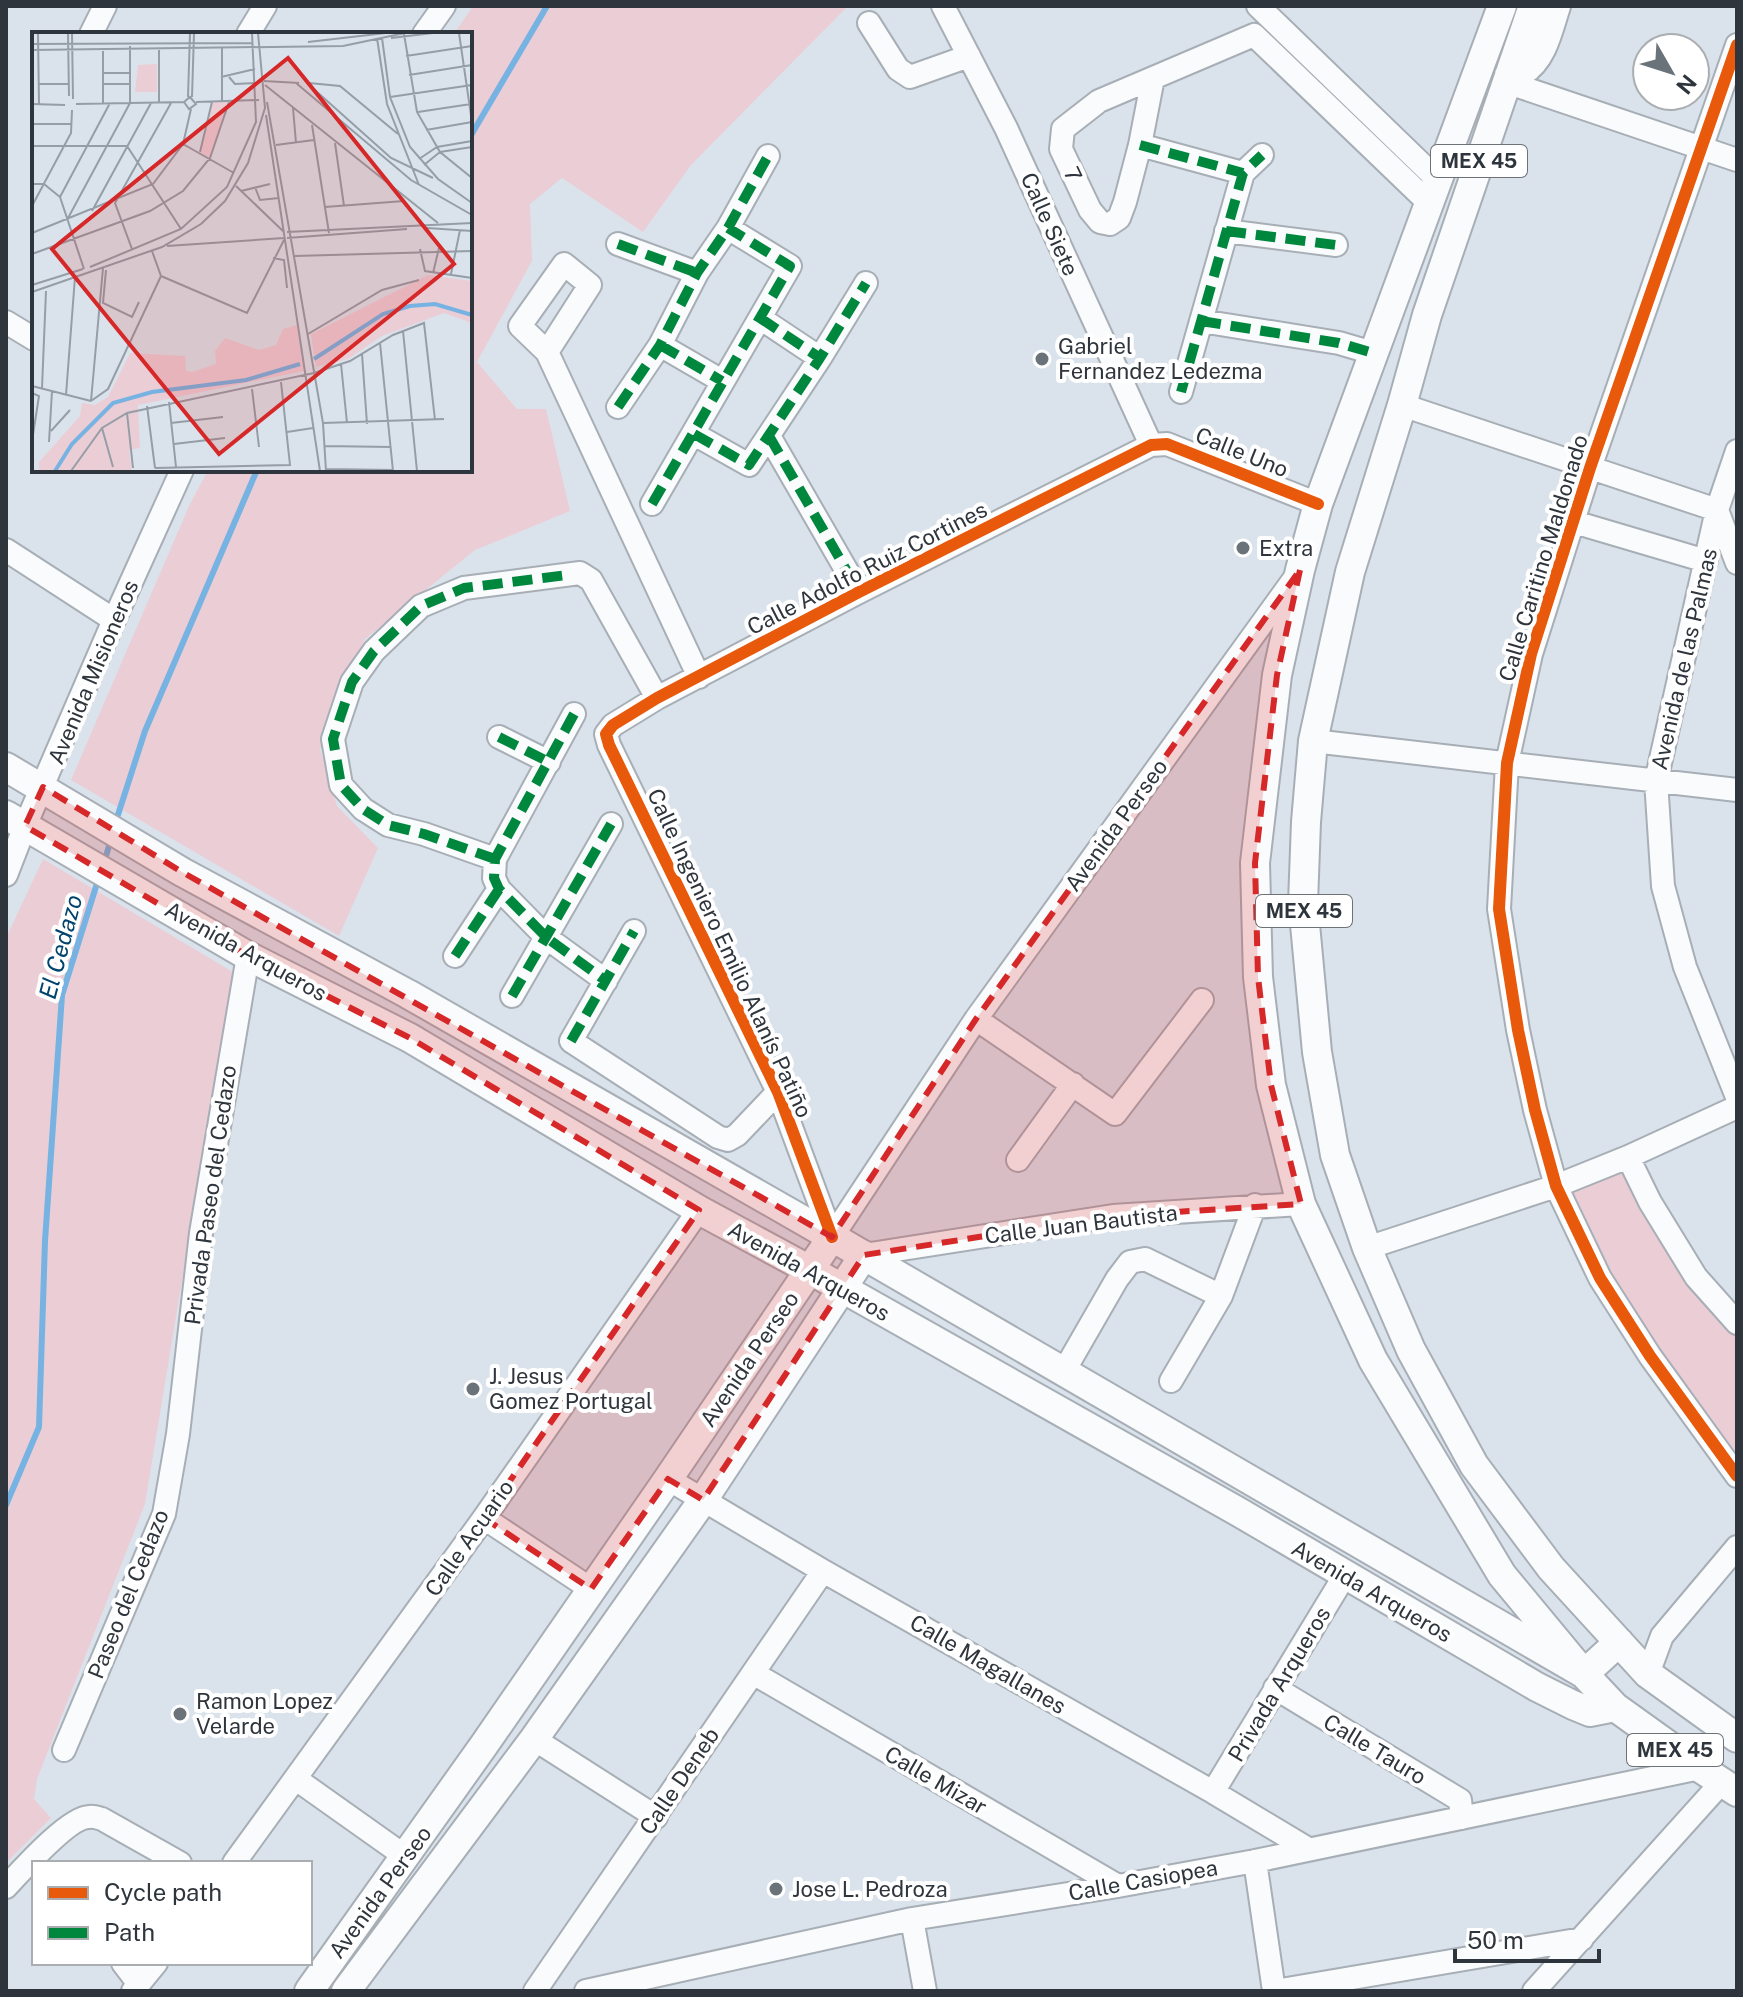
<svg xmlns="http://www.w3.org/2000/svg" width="1743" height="1997" viewBox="0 0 1743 1997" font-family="'Public Sans',sans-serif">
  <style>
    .green { fill: #ebcdd5 }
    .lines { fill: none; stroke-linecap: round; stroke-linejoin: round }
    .stream { stroke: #76b3e2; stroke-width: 6 }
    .minor-casing { stroke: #a7aeb5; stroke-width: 26 }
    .major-casing { stroke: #a7aeb5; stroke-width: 32 }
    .minor { stroke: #f9fbfc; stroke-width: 22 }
    .major { stroke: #f9fbfc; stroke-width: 28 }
    .quiet { stroke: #00873e; stroke-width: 10; stroke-dasharray: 20 10; stroke-linecap: butt }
    .cycleway-casing { stroke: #fff; stroke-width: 17 }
    .cycleway { stroke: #e8590c; stroke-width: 12 }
    .marked { fill: #d62828; fill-opacity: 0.2; stroke: #d62828; stroke-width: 6; stroke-dasharray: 16 10; stroke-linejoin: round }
    .poi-dot { fill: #6a727a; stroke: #fff; stroke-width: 3 }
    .labels { text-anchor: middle; stroke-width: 8; stroke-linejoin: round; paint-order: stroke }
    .shield { fill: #fff; stroke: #6d7276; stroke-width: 2 }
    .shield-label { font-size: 20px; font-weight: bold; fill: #2e353c }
    .street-label { font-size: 22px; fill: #2e353c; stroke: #fff }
    .poi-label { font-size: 22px; fill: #2e353c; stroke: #fff; text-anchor: start }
    .water-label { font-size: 24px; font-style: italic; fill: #00436c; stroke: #fff }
    .inset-river { fill: none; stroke: #76b3e2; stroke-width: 4 }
    .inset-road { fill: none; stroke: #959da6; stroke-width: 2 }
    .view { fill: #d62828; fill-opacity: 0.15; stroke: #d62828; stroke-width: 4 }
    .inset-edge { fill: none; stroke: #2e353c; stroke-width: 4 }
  </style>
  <rect width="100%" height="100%" fill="#dae3ec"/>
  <path class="green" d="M473,6H848L691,165L643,232L562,178L530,204L532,261L477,362L517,409H546L570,511L475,550L365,639L320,749L337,806L378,848L339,936L71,780L189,506L208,470H470V34H454Z
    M43,859L233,972L145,1504L37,1779L34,1799L51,1818L6,1863V938Z
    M1628,1157L1737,1323V1476L1650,1356L1556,1186Z"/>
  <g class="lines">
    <path class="stream" d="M470,137L547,6
      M115,824L145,731L257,470
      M104,863L111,839
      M6,1505L39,1427L45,1241L62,995L99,877"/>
    <g class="minor-casing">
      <path id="minor" d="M943,6L1006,128L1151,445
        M1258,6L1438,180
        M869,23L898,69L910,77L969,56
        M91,34L105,6
        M248,34L265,6
        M424,34L444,6
        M1737,45L1590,468L1531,654L1507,763L1499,909L1518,1030L1535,1110L1556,1186L1600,1278L1650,1356L1737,1476
        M1153,78L1140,145L1125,202L1119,218L1110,224L1100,222L1090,210L1061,149L1063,129L1099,101L1254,35L1429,203
        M1506,82L1737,160
        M1140,145L1243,173
        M1226,231L1336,245
        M618,244L697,273
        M564,264L590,285L547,352L520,326Z
        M760,318L820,358
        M1201,321L1339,343L1373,353
        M6,322L34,339
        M660,345L722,381
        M547,352L699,677
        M1181,392L1243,173L1262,155
        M1402,405L1717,510L1737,563
        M618,407L660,345L697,273L728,228L768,156
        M694,434L749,465L820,358L866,283
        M769,436L859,592
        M1737,451L1717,510L1656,781L1663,886L1685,967L1737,1097
        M652,504L790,266L728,228
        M1574,522L1706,561
        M6,550L114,620
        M574,714L495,859L494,878L499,889L547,938L606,981
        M499,737L549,762
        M1313,741L1737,790
        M495,859L424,834L388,825L363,809L341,785L333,739L352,682L374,651L421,606L464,588L580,573L591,580L657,698
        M6,875L25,826L114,620L182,470
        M634,931L571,1041L718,1137L728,1140L737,1135L778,1092
        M455,956L499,889
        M512,996L611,824
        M976,1019L1115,1114L1202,1000
        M1628,1157L1650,1202L1696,1277L1737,1323
        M1018,1160L1073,1084
        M832,1237L778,1092L609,745L606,734L613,725L657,698L859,592L1151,445L1167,444L1318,504
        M832,1237L976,1019L1297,575
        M1367,1248L1556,1186L1628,1157L1737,1107
        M864,1255L1113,1216L1301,1204
        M1064,1371L1117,1279L1130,1262L1145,1259L1221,1296
        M1171,1381L1221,1296L1255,1205
        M668,1479L823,1571L1213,1792L1308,1849
        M484,1518L591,1589
        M753,1673L1118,1886
        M1648,1674L1662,1636L1737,1547
        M1275,1688L1460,1800L1462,1818
        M534,1739L656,1817
        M64,1750L164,1514L178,1434L201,1233L248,956
        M296,1779L406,1857
        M1213,1792L1345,1575
        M1255,1861L1274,1991
        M234,1863L484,1518L699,1210
        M6,1887C21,1871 69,1817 89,1817C94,1816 98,1818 102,1819L180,1863
        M912,1919L925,1991
        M123,1963L139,1984
        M133,1991L156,1963
        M535,1991L823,1571
        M586,1991L912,1919L1118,1886L1255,1861L1700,1768
        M1275,1991L1582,1939
        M1534,1991L1722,1782"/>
    </g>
    <g class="major-casing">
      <path id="major" d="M1502,6L1318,504L1300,570L1277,675L1255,863L1258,977L1271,1085L1301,1204L1373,1360L1502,1575L1584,1674L1615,1707L1700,1768L1737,1792
        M1533,6L1427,315L1402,405L1350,572L1313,741L1306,822L1303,903L1317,1052L1335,1155L1367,1248L1411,1350L1474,1465L1551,1568L1648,1674L1737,1738
        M1509,75C1514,74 1518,73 1522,71C1543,59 1549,27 1556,6
        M6,767L182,872L408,994L832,1237L1584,1674L1619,1642
        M6,815L248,956L410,1038L699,1210L810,1270L1237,1511L1537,1687L1573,1705L1590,1712L1615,1707
        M309,1991L484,1745L668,1479L832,1237
        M346,1991L534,1739L703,1500L864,1255"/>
    </g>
    <use href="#minor" class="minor"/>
    <use href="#major" class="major"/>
    <path class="quiet" d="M1140,145L1243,173
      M1226,231L1336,245
      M618,244L697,273
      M760,318L820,358
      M1201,321L1339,343L1373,353
      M660,345L722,381
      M1181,392L1243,173L1262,155
      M618,407L660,345L697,273L728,228L768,156
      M694,434L749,465L820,358L866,283
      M769,436L859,592
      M652,504L790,266L728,228
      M574,714L495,859L494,878L499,889L547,938L606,981
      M499,737L549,762
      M495,859L424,834L388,825L363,809L341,785L333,739L352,682L374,651L421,606L464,588L567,575
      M455,956L499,889
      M512,996L611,824
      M571,1041L634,931"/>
    <g class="cycleway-casing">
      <path id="cycleway" d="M1737,45L1590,468L1531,654L1507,763L1499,909L1518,1030L1535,1110L1556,1186L1600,1278L1650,1356L1737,1476
        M832,1237L778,1092L609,745L606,734L613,725L657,698L859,592L1151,445L1167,444L1318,504"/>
    </g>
    <use href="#cycleway" class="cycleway"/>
  </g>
  <path class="marked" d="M1300,570L1277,675L1255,863L1258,977L1271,1085L1301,1204L1113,1216L864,1255L703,1500L668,1479L591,1589L484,1518L699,1210L410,1038L248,956L25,826L43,787L182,872L832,1237L976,1019Z"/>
  <g class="poi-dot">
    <circle cx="1042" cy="359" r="8"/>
    <circle cx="1243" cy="548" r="8"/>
    <circle cx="473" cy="1389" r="8"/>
    <circle cx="180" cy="1714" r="8"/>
    <circle cx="776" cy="1889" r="8"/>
  </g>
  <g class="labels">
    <g class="shield">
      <rect x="1431" y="145" width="96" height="32" rx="6"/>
      <rect x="1256" y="895" width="96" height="32" rx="6"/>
      <rect x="1627" y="1734" width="96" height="32" rx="6"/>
    </g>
    <g class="shield-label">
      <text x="1479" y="168">MEX 45</text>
      <text x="1304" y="918">MEX 45</text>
      <text x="1675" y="1757">MEX 45</text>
    </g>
    <g class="street-label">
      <text transform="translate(1073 174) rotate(65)" y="8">7</text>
      <text transform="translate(1050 224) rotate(66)" y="8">Calle Siete</text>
      <text transform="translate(1242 452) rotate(22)" y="8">Calle Uno</text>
      <text transform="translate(1543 558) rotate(-73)" y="8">Calle Caritino Maldonado</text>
      <text transform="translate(867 568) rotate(-27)" y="8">Calle Adolfo Ruiz Cortines</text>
      <text transform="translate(1684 659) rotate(-77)" y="8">Avenida de las Palmas</text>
      <text transform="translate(93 672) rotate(-67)" y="8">Avenida Misioneros</text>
      <text transform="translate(1116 825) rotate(-54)" y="8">Avenida Perseo</text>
      <text transform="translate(246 951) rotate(29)" y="8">Avenida Arqueros</text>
      <text transform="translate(730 953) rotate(65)" y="8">Calle Ingeniero Emilio Alanís Patiño</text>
      <text transform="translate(210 1195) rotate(-82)" y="8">Privada Paseo del Cedazo</text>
      <text transform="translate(1081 1224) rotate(-7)" y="8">Calle Juan Bautista</text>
      <text transform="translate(809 1271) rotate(29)" y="8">Avenida Arqueros</text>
      <text transform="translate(749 1359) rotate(-56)" y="8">Avenida Perseo</text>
      <text transform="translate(469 1538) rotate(-55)" y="8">Calle Acuario</text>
      <text transform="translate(1372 1591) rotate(30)" y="8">Avenida Arqueros</text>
      <text transform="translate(128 1594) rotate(-68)" y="8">Paseo del Cedazo</text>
      <text transform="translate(988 1664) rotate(30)" y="8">Calle Magallanes</text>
      <text transform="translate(1279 1684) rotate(-59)" y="8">Privada Arqueros</text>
      <text transform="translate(1375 1749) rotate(31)" y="8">Calle Tauro</text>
      <text transform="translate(936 1780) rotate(30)" y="8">Calle Mizar</text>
      <text transform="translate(679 1781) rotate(-56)" y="8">Calle Deneb</text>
      <text transform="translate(1143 1880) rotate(-10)" y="8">Calle Casiopea</text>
      <text transform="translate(380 1892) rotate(-54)" y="8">Avenida Perseo</text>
    </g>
    <g class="poi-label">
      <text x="1058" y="354">Gabriel<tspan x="1058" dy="25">Fernandez Ledezma</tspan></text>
      <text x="1259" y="556">Extra</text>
      <text x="489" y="1384">J. Jesus<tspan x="489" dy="25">Gomez Portugal</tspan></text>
      <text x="196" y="1709">Ramon Lopez<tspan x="196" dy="25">Velarde</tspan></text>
      <text x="792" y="1897">Jose L. Pedroza</text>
    </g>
    <g class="water-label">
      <text transform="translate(61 947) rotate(-75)" y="8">El Cedazo</text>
    </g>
  </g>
  <g transform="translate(32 32)">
    <rect width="440" height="440" fill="#dae3ec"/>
    <path d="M125,32V60H103L106,33ZM180,70H197L178,126L168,120ZM396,243L440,249V291L412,281L350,304L316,327L284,335L279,302ZM265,293L272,339L106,373L108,416L97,418L100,439H7V430L48,384L50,371L63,373L76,365L98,321L153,324L154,339L160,340L184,332L183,319L193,306L227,318L244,313L251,297Z" fill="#ebcdd5"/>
    <path class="inset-river" d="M282,327L351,282L378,274L403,272L440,283M23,439L40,412L81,371L120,360L214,348L268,332"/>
    <path class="inset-road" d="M6,1L7,72M36,1L37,64M40,1L41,67M427,1L440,90M372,2L385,80L408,120L440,146M345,6L355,72L387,153M350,6L358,65L378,115L406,147L440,171M359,6L401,1M276,10L354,1M0,12L220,11M127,16V71M190,16V70M71,17V72M0,18L311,14L373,1M374,24L440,14M71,41H98M377,43L440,33M189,45L223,37M197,45L203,52L225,51M232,49L267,51M264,51L379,148L440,183M275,51L359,126L401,146M277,51L308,54L366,102M7,52H36M72,52H99M233,53L406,191M156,65L158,1M160,65L162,1M358,65L440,53M164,70L227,68M235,70L291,391L294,439M0,72L33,73M44,72L152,70L158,65L164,72L157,77L152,70M261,76L264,111M386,80L439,72M234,83L288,439M0,92H39M280,93L297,201M394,98L440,90M303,111L312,174M151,112L202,141M244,113L282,108M0,114H95L149,197M168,120L180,70M387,127L405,115L440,109M392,133L408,120L440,115M0,152H12L28,165L52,237M204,154L252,200M223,155L228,168L247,166M209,159L238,152M28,165L78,71M0,174L39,101L40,78M293,175L372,169M60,179L119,71M35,188L98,71V14M395,196L440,199M255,200L440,191M0,201L121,152L151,112L159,77M255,206L375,197M135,214L252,206M100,217L83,171L139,71M388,217L393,239L440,246M120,219L129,244M0,222L118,179L151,159L178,126L197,70M263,224L440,219M241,226L252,228L255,256M58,235L149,197L195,155L224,90L220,1M74,238L71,271L100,285L107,270M401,241L407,216M419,242L428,198M129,244L215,281L252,208M0,253L51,237M0,260L130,215L169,192L193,169L216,131L233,76L226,1M371,299L385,439M276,302L350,258L387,248M348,311L361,439M330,322L335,392M309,332L315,391M0,354L59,369M10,356L14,259M220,357L227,415M0,361L7,364L0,409M34,363L43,245M59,369L76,357L129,244M59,369L71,236M137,370L144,435M115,374L123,436M95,381L101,436M139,391L191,385M291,391L412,387M70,396L81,435M19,399L38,378M255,400L281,396M17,410L20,359M142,412L193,406M292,414L359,415M123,436L258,433L249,350M294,437L361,438M39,439L70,396L95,381L282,341L318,329L361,303L392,291L403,388"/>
    <path class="view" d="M256,26L422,232L187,422L20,217Z"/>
    <rect width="440" height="440" class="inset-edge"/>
  </g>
  <rect width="1743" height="1997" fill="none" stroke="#2e353c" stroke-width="16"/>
  <rect x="32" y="1861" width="280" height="104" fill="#ffffff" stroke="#abaeb1" stroke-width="2"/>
  <rect x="48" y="1887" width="40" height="12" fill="#e8590c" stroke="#abaeb1" stroke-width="2"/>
  <text x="104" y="1901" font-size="24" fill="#2e353c">Cycle path</text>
  <rect x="48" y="1927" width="40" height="12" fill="#00873e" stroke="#abaeb1" stroke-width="2"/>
  <text x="104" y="1941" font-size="24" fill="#2e353c">Path</text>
  <g transform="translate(1671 72) rotate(129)"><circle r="38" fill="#ffffff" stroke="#abaeb1" stroke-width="2"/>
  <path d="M0-6L14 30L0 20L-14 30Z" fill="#6a727a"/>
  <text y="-12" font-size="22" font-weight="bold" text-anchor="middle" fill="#2e353c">N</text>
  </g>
  <path d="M1455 1949v12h144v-12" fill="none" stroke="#2e353c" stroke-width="4"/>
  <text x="1467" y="1949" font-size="24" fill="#2e353c" stroke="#ffffff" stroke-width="6" paint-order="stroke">50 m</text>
</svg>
